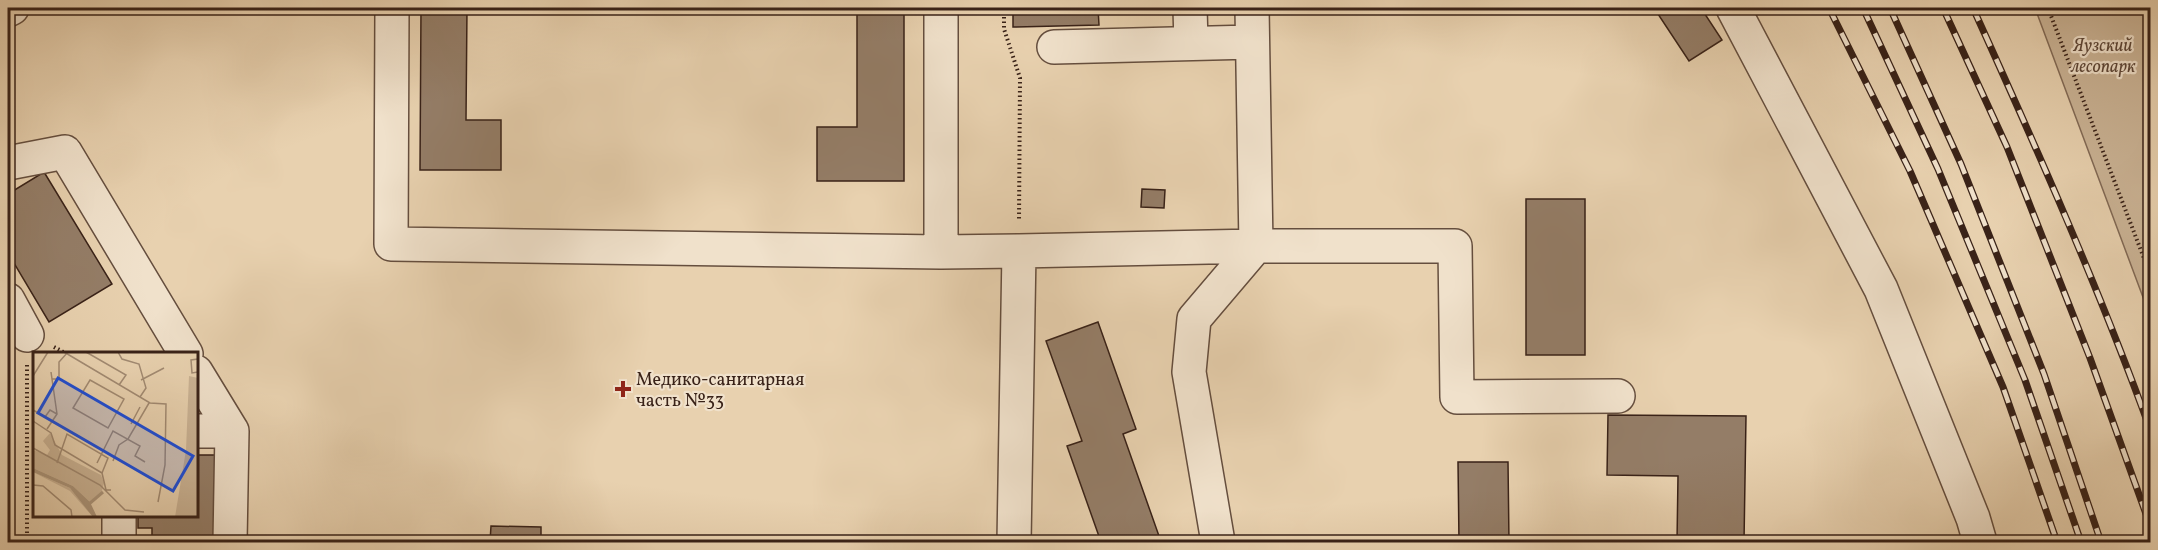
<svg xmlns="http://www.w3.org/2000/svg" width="2158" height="550" viewBox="0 0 2158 550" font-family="Vollkorn,serif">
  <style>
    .green { fill: #cab395; stroke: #826a56; stroke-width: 1.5 }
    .building { fill: #947d67; stroke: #392218; stroke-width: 1.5 }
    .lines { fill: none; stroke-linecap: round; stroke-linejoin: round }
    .minor-casing { stroke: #654e3e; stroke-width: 36 }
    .path { stroke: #392218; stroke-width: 4; stroke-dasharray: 1.5 3; stroke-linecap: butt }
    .minor { stroke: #f0e1cb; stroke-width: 33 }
    .rail-casing { stroke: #392218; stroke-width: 7 }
    .rail { stroke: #f0e1cb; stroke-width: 4.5; stroke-dasharray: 14; stroke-linecap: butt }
    .poi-dot { fill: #8f2418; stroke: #f0e1cb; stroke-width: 2 }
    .labels { text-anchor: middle; stroke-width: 4.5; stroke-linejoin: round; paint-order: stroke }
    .park-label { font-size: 18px; font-style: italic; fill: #5d4637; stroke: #f0e1cb }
    .poi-label { font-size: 18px; fill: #392218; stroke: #f0e1cb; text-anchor: start }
    .inset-river { fill: none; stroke: #ac967c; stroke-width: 3 }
    .inset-road { fill: none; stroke: #a28b73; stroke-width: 1.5 }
    .view { fill: #1d4ed8; fill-opacity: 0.15; stroke: #1d4ed8; stroke-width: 3 }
    .inset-edge { fill: none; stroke: #392218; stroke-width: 3 }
  </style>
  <rect width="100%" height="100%" fill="#e8d1af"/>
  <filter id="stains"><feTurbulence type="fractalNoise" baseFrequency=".00333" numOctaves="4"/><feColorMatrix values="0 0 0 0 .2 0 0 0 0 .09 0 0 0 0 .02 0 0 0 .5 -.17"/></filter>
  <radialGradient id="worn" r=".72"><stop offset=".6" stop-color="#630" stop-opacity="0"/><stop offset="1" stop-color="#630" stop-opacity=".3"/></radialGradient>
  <path class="green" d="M2035,8H2150V316Z"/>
  <path class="building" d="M421,8H467L466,120H501V170H420Z
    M857,8H904V181H817V127H857Z
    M1013,8H1098L1099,25L1013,27Z
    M1654,8H1701L1722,40L1689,61Z
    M44,172L112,284L49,322L8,253V194Z
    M1142,189L1165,190L1164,208L1141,207Z
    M1526,199H1585V355H1526Z
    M1098,322L1136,429L1123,434L1159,536L1142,542H1101L1067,446L1082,441L1046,341Z
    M1608,415L1746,416L1744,542H1677L1678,476L1607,475Z
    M196,455H219L218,542H152V528H138V516H196Z
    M1458,462H1508L1509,542H1459Z
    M491,526L541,527V542H490Z"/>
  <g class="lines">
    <g class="minor-casing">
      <path id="minor" d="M392,8L391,244L941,252V8
        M1190,8L1191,43
        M1733,8L1881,289L1973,518L1980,542
        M8,10L12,8
        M1054,47L1252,42
        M8,163L65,152L186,354
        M941,252L1019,251
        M8,300L27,335
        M196,372L232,431L230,542
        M196,431H232
        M119,542V516
        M1014,542L1019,251L1256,246H1455L1457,397L1618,396
        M1218,542L1189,372L1194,319L1256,246L1252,8"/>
    </g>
    <path class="path" d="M1004,8V29L1020,78L1019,220
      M2048,8L2150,274
      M54,347L67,354
      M27,542V364"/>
    <use href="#minor" class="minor"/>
    <g class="rail-casing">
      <path id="rail" d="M1829,8L1910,171L2003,387L2057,542
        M1863,8L1938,169L2025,380L2081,542
        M1890,8L1961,164L2044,374L2101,542
        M1943,8L2007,147L2090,358L2150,525
        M1973,8C2036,147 2098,286 2150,429"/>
    </g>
    <use href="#rail" class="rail"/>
  </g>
  <path class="poi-dot" d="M620 380h6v6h6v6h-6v6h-6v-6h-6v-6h6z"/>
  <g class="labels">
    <g class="park-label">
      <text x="2103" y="51">Яузский<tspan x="2103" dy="21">лесопарк</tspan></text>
    </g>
    <g class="poi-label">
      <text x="636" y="385">Медико-санитарная<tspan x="636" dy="21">часть №33</tspan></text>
    </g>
  </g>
  <g transform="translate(33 352)">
    <rect width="165" height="165" fill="#e8d1af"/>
    <path d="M156,24L165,26V165H142L153,98ZM17,81L29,103L68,123L71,131L68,142L57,150L40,134L0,116V98L14,103L17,98L10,89ZM0,120L37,136L52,150L57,158L60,165L37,139Z" fill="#cab395"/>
    <path d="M0,116L40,134L57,150L64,165H60L37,136L0,120Z" fill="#ac967c"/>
    <path class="inset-river" d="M56,152L70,140"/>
    <path class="inset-road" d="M31,0L117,51L133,52L132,113L125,150M53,0L93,23L86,33M85,0L89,7L106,12L113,36L107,45M165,7L158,8L159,21L165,20M0,24L15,0M19,27H26V10L35,0M57,28L91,47L75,76L40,56ZM108,28L131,16M0,58L12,65L17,58L24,62M0,69L18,81L22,93L69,121M98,72L107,55M14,77L24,62L18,20M0,96L67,133L92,158L111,160M80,109L86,93L95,87L116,51M24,111L34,82L75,106L69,121L73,138H78M64,111L80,79L107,94L102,104L112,110M0,133L10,134L38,158L39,165"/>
    <path class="view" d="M25,26L160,104L140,139L5,61Z"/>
    <rect width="165" height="165" class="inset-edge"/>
  </g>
  <rect width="2158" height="550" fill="none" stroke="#e8d1af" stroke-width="30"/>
  <rect x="9" y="9" width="2140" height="532" fill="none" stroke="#392218" stroke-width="3"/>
  <rect x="15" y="15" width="2128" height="520" fill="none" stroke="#392218" stroke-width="1.5"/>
  <rect width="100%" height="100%" filter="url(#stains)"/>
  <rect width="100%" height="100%" fill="url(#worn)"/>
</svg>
